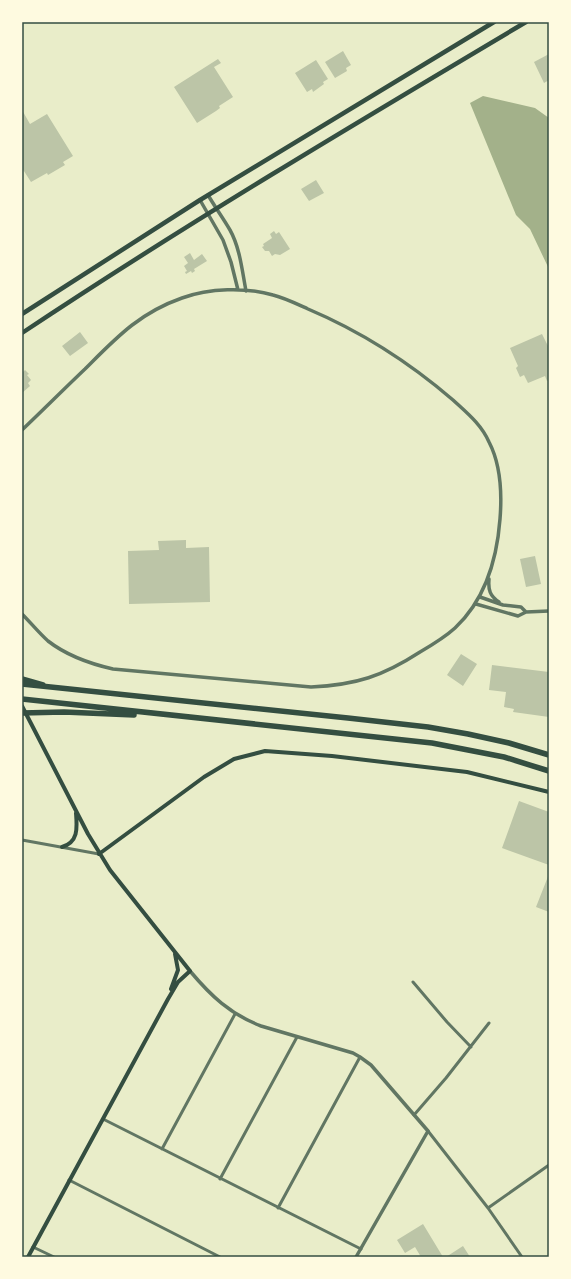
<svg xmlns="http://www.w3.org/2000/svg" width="571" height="1279" viewBox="0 0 571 1279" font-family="Montserrat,sans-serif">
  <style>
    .water { fill: #a3b18a }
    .building { fill: #bcc5a7 }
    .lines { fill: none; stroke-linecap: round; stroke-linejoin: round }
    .minor { stroke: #617663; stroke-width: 3 }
    .tertiary { stroke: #617663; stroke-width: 3.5 }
    .secondary { stroke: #344e41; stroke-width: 4 }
    .primary { stroke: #344e41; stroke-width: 4.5 }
    .motorway { stroke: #344e41; stroke-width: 5.5 }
    .neatline { fill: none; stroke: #344e41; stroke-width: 1.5 }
  </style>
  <rect width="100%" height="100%" fill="#e9edc9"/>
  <path class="water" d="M483,96L535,108L549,118V269L530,229L516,215L470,103Z"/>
  <path class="building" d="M343,51L351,65L346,68L347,71L335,78L325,62Z
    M549,54V80L544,83L534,62Z
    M218,59L221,63L214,67L233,97L219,106L220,108L216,111L197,123L174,87Z
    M316,60L328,79L323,82L324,84L313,92L312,89L307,92L295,73Z
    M22,110L30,124L47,114L73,156L63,162L65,165L48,175L47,173L31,182L22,168Z
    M316,180L324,193L309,201L301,189Z
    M274,231L276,234L279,232L290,249L280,255L275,254L272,256L269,251H265L262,247L264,246L263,244L272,238L270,234Z
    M190,253L194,260L202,254L207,261L194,269L195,271L192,273L191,271L186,274L185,272L187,271L184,266L188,263L184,257Z
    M80,332L88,343L70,356L62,346Z
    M542,334L549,348V380L547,381L545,376L528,383L524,375L520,377L516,368L518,366L510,348Z
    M25,370L29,374L27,375L31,380L28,383L30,386L22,393V373Z
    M186,540V548L209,547L210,602L129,604L128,551L159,550L158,541Z
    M535,556L541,584L526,587L520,559Z
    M461,654L477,664L463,686L447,675Z
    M492,665L549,672V717L513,712L514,709L504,707L506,692L489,690Z
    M519,801L549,812V865L502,848Z
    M549,874V912L536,907Z
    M423,1224L443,1257H421L415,1247L405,1253L397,1240Z
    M463,1246L470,1257H446Z"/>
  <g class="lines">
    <path class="minor" d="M22,840L99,854
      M413,982L447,1022L471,1047
      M414,1115L446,1078L489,1023
      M103,1119L361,1249
      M428,1131L488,1208L522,1257
      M162,1149L235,1014
      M220,1179L297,1037
      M69,1180L220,1257
      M278,1208L360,1057
      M488,1208L549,1165
      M33,1247L54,1257"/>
    <path class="tertiary" d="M208,195C215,207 223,218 230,230C240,248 242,270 246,291
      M200,200L223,240L231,262L238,290
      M22,430C43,410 64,389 85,369C116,338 139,313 182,298C209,288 246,287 273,295C285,298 297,304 308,309C360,331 410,363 453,400C467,413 481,424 489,442C501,465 502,494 500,519C497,559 485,600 455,628C444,638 432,645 420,652C383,676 356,685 311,687L113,669C91,664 66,655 48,641C39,633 31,623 22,614
      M489,579C488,590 490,596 499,602
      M480,597L503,605L521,607L526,612
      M476,604L518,616L526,612L549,611
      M190,971C211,996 230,1014 261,1026L353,1053L360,1057L371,1065L428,1131L356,1257"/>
    <path class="secondary" d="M22,706L88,834L110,870L190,971L178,982L168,999L28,1257
      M62,847C79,842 77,827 76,813
      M99,854L204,777L234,759L265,751L332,756L467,772L549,792
      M171,989L178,970L175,954"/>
    <path class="primary" d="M22,314L200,200L494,22
      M22,333C186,224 356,123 526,22"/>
    <path class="motorway" d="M22,679L43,685
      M22,684L348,718L428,727L468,734L509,743L549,755
      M22,699L432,743L504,757L549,771
      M22,713L64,712L134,715"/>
  </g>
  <rect width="571" height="1279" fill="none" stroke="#fefae0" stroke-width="46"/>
  <rect x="23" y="23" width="525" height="1233" class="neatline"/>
</svg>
